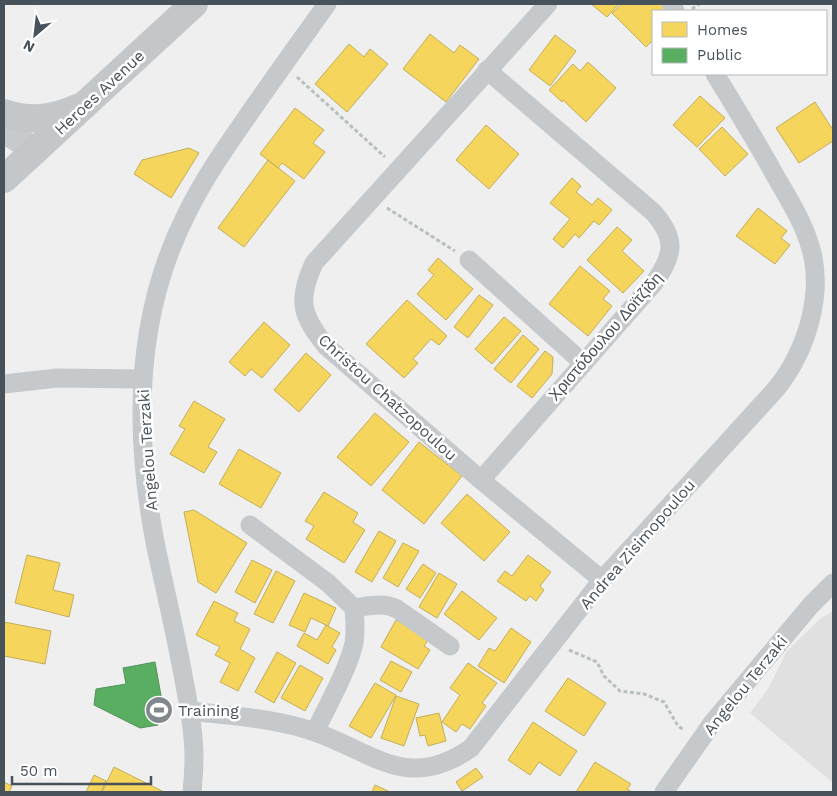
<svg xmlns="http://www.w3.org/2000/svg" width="837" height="796" viewBox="0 0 837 796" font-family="'Work Sans',sans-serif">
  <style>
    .education { fill: #e1e0e0 }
    .homes { fill: #f6d55c; stroke: #c2ae5b }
    .public { fill: #5aae61; stroke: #54925f }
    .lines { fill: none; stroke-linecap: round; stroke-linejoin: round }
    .path { stroke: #b6c1bd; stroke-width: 3; stroke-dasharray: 4 2.5; stroke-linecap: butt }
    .minor { stroke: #c6c9cb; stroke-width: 19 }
    .secondary { stroke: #c7cacc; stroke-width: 26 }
    .primary { stroke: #c4c7ca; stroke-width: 28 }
    .labels { text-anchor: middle; stroke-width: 5; stroke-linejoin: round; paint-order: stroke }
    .street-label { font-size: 16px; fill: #47525a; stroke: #fff }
    .poi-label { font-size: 16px; fill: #47525a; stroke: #fff; text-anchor: start }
  </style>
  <rect width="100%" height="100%" fill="#efefef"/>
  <path class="education" d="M833,611V783L750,713L768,689L787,651L820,619Z"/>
  <path class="homes" d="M591,4H619L607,17Z
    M622,4H663L671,11H653V40L646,47L612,13Z
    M430,34L454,53L460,45L479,59L446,102L403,69Z
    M555,35L576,51L550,86L529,70Z
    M349,44L364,57L370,49L388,64L347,112L315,84Z
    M588,62L616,88L586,122L563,100L562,102L549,90L573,64L580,71Z
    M700,96L725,118L697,147L673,125Z
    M815,102L833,130V141L799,163L776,128Z
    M295,108L324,130L313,143L325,152L304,179L282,163L278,168L260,154Z
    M486,125L519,154L489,189L456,160Z
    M722,127L748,154L725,176L699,149Z
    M189,148L199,153L171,198L134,174L142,160Z
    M268,160L295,181L244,247L218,228Z
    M572,178L581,186L576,192L592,205L598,198L612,210L599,225L594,221L579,238L575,234L563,248L553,239L570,219L550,203Z
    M758,208L787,231L781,238L790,245L775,264L736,236Z
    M617,227L632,240L622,251L644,271L623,293L587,260Z
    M438,258L473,289L446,320L417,294L434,275L428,270Z
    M580,266L610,291L603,299L612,306L588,336L549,304Z
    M479,295L493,305L468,338L454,327Z
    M407,300L447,336L439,345L431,339L413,359L418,363L404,378L366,344Z
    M504,317L521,331L492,364L475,349Z
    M264,322L290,345L262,378L251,369L245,376L229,362Z
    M523,335L539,349L511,383L494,369Z
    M545,351L553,357L552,374L532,398L517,386Z
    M306,353L331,375L299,412L274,390Z
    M194,401L225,419L208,447L217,452L204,473L170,454L185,429L179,426Z
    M375,413L409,442L371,486L337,457Z
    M419,442L462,476L424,524L382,490Z
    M239,449L281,473L261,508L219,484Z
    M324,492L358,513L353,522L365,530L344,563L306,539L314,526L305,521Z
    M467,494L510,532L484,561L441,523Z
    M194,510L247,543L216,593L198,582L184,512Z
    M379,531L396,541L372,582L355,572Z
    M403,543L419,551L398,587L383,578Z
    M27,555L60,563L53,590L74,595L69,617L15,603Z
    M528,555L551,572L540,586L544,590L536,601L530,596L526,601L497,581L505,571L512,576Z
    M252,560L272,570L255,603L235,592Z
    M423,564L436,573L420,598L406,589Z
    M276,571L295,581L273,623L254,614Z
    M439,573L457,584L437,618L419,607Z
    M462,591L497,618L479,640L444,614Z
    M304,593L336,608L328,626L311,618L305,632L289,625Z
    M214,601L238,613L234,621L250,629L240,649L255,658L238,691L220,682L230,663L215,655L220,647L196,635Z
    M396,620L429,639L424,646L430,650L418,669L381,647Z
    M4,622L51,631L45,664L4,656Z
    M326,625L340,633L332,647L336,650L328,664L297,646L304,633L317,640Z
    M511,628L531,642L504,683L478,666L489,648L495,651Z
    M277,652L296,663L274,703L255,692Z
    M391,661L412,672L401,692L380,680Z
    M468,663L497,683L482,703L486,706L470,729L462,724L456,732L442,722L460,695L450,688Z
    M300,665L323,678L305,711L281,698Z
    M568,678L606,703L584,736L545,711Z
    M375,683L396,695L371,738L349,726Z
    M396,696L419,704L404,746L381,738Z
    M439,713L446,741L428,746L425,735L420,736L416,718Z
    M533,722L577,751L560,776L539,762L530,775L508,760Z
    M595,762L631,784L627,789L632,792H576Z
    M114,767L164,792H102Z
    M476,768L483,777L462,791L456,782Z
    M94,775L106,781L101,792H86Z
    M4,782L12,786L9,792H4Z
    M375,785L390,792H372Z"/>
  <path class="public" d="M155,662L165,718L157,720L158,725L140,728L94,705L96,689L126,684L123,668Z"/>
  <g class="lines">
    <path class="path" d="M692,9L699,4
      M297,77L385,157
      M387,208L455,251
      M569,650L597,662L604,676L620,691L644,694L664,702L678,726L684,730"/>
    <path class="minor" d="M548,4L314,263C297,300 301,315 326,346L481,480L602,580
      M671,4L675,11
      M469,260L583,363
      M4,384L57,378L142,379
      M481,480L654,283C674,255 677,239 653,212L487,70
      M250,525L328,583L354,608C355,620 356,631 354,643C348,670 327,706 315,732
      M354,608C369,606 383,602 397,609L450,646
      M190,711C231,716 275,718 315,732C374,753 408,792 471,748L602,580L776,389C806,352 825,293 810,246C802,218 785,194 771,168C753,136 734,105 715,74
      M192,792C193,781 194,770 194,758C194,730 188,702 183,675C175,630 164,586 155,542C134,433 135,316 186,215C204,178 228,144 251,111C276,75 302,39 327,4
      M664,792L713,722L811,605L833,583"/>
    <path class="secondary" d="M4,130L36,151"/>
    <path class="primary" d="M4,113C30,122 52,119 77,108
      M4,179L194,4"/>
  </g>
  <defs>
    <g id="stadium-disc" transform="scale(1.4375)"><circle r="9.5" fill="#82898e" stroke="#fff"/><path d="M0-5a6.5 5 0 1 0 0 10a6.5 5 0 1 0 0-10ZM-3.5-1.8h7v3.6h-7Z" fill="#fff"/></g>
  </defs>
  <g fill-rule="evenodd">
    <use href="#stadium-disc" x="159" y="710"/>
  </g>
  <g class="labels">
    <g class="street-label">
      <text transform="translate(99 92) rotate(-43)" y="6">Heroes Avenue</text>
      <text transform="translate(605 336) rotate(-49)" y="6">Χριστόδουλου Δοϊτζίδη</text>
      <text transform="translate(388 397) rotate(42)" y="6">Christou Chatzopoulou</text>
      <text transform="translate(147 450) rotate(-94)" y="6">Angelou Terzaki</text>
      <text transform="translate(637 544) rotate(-49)" y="6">Andrea Zisimopoulou</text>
      <text transform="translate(745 685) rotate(-51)" y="6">Angelou Terzaki</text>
    </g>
    <g class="poi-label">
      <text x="178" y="716">Training</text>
    </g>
  </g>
  <rect width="837" height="796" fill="none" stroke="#47525a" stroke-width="10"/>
  <rect x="652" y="10" width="175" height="65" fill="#ffffff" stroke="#b5babd"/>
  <rect x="662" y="22" width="25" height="15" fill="#f6d55c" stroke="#b5babd"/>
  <text x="697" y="35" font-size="15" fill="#47525a">Homes</text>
  <rect x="662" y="48" width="25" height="15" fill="#5aae61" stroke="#b5babd"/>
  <text x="697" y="60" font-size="15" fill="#47525a">Public</text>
  <g transform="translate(35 35) rotate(208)" stroke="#ffffff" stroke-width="4" paint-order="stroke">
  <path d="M0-4L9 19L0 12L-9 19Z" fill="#47525a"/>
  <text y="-8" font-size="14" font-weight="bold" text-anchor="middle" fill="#47525a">N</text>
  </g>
  <path d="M12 776v8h139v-8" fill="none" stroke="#47525a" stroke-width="2.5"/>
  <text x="20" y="776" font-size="15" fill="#47525a" stroke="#ffffff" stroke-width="4" paint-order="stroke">50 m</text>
</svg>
